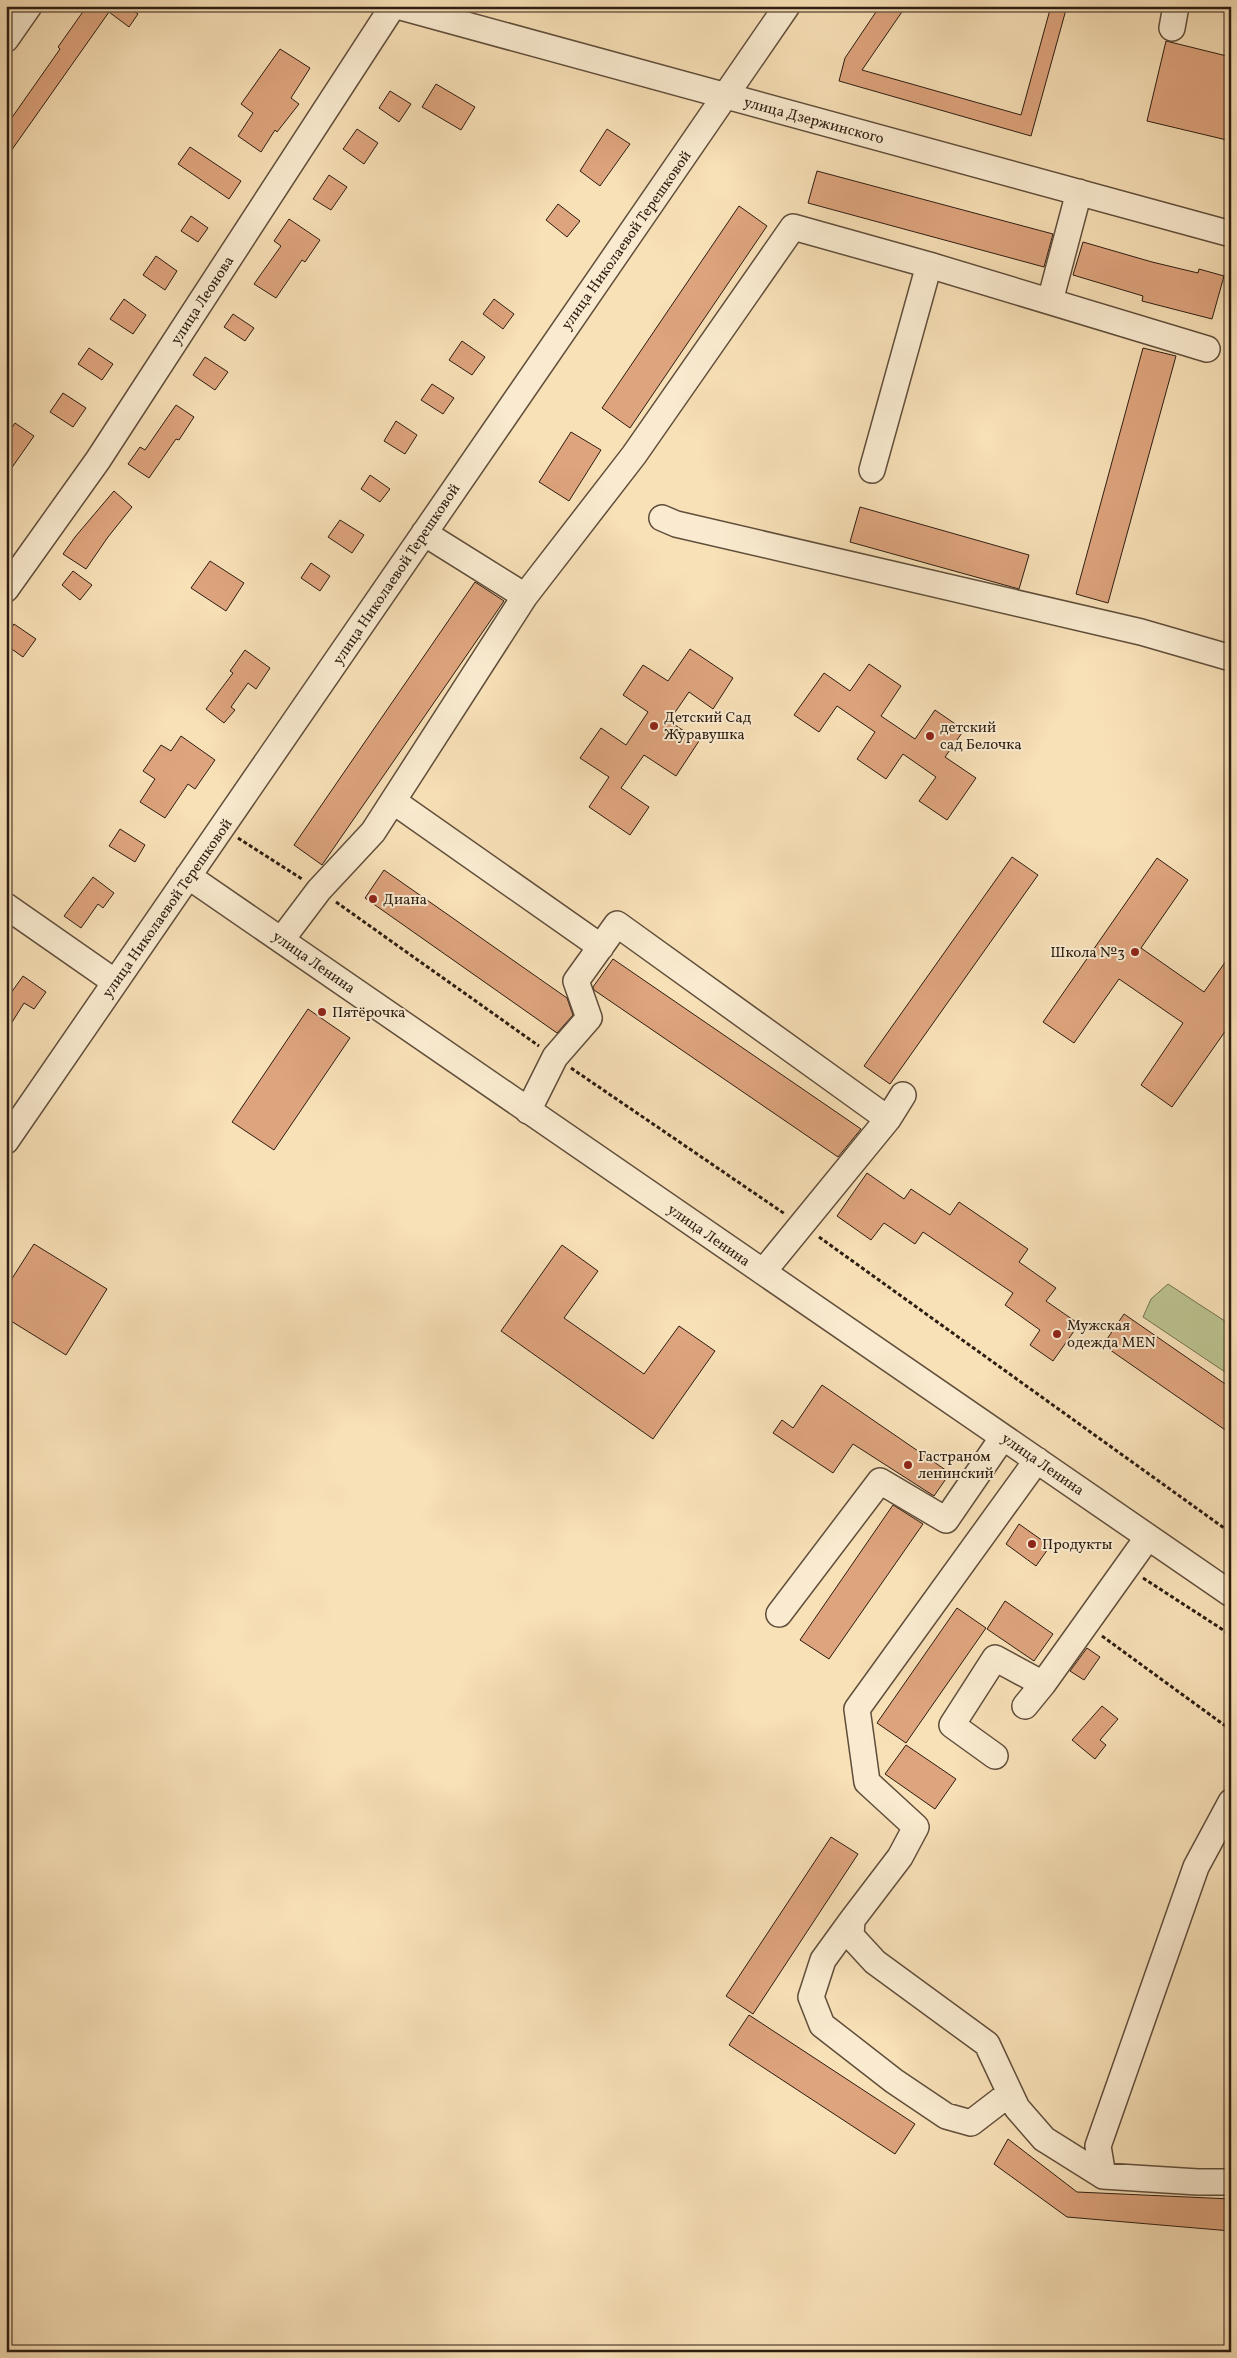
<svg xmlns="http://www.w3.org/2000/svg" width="1237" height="2358" viewBox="0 0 1237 2358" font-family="Vollkorn,serif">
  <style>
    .green { fill: #bbc390; stroke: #747051 }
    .building { fill: #dea47d; stroke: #2d1d12 }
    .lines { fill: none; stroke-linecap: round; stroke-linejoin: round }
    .minor-casing { stroke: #604e3b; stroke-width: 28 }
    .path { stroke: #2d1d12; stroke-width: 3; stroke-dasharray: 4 2.5; stroke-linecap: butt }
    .minor { stroke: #faebd0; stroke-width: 25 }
    .poi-dot { fill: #8f2418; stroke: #faebd0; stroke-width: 2 }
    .labels { text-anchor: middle; stroke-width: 4; stroke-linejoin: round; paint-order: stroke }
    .street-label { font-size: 15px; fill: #2d1d12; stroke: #faebd0 }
    .poi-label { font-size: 15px; fill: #2d1d12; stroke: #faebd0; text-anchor: start }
  </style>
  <rect width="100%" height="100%" fill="#f8e0b7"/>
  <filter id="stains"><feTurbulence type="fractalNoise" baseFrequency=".004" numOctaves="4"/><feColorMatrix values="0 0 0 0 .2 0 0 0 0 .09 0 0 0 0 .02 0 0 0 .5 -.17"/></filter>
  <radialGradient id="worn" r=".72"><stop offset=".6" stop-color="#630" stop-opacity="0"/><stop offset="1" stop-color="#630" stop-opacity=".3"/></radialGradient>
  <path class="green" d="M1168,1284L1231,1325V1376L1143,1317L1151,1299Z"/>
  <path class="building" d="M87,6H127L138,14L129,27L109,12L6,158V126L60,49L58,47Z
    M880,6H906L862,70L1021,115L1051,6H1067L1031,136L839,81L845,58Z
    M1166,41L1231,57V141L1147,121Z
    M280,49L310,68L291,98L299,104L277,132L275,130L261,152L238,136L253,113L241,104Z
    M436,84L475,107L461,130L422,107Z
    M390,91L411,104L399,122L379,108Z
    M357,129L378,143L364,164L343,149Z
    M607,129L630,144L600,186L580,171Z
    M190,147L241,181L229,199L178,164Z
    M817,171L1053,234L1044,267L808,203Z
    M329,175L347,187L331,210L313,199Z
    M558,204L580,221L567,237L546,220Z
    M739,206L767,226L630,428L602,408Z
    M191,216L208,228L198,242L181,231Z
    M289,219L320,240L305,262L302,260L276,298L254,284L281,246L274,241Z
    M1083,242L1152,262L1198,273L1199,269L1224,276L1212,319L1142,301L1143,296L1073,275Z
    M156,256L177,271L165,290L143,275Z
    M124,299L146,315L133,334L110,319Z
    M494,299L514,314L503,329L483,314Z
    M233,314L254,328L245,341L224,327Z
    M462,341L485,357L472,375L449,360Z
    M89,348L113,364L102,380L78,364Z
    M1143,348L1176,356L1108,603L1076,594Z
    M205,357L228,372L215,390L193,375Z
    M432,384L454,398L443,414L421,400Z
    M63,393L86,408L73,427L50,412Z
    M176,405L194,417L179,440L176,439L149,478L128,464L140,447L145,450Z
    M396,421L417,435L405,454L384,441Z
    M15,423L34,436L6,476V437Z
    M571,432L601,450L569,501L539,482Z
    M370,475L390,489L380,502L361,489Z
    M114,491L132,507L108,537L86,569L63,554L75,537Z
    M860,507L1029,555L1019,589L850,542Z
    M340,520L364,535L352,553L328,537Z
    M210,561L244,583L226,611L191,588Z
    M311,563L330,576L320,591L301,578Z
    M73,571L92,585L80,600L62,585Z
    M475,582L504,601L322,865L294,845Z
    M14,624L36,639L23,657L6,645V636Z
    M690,649L733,678L713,709L689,692L669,721L699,741L676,776L644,755L621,788L649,807L630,835L589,807L609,777L580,758L601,728L626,745L648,712L623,695L643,665L668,681Z
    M245,650L270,668L256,689L248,683L231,707L235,710L224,723L206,709L233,673L230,671Z
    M869,664L901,686L881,716L915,739L935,710L964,730L945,757L976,778L947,820L919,801L936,777L903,754L886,779L857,759L875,732L837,706L819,732L794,715L824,673L850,691Z
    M181,736L215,760L195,789L188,784L165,818L140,802L155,779L143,771L161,745L171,751Z
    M120,829L145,845L135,862L109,846Z
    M1012,857L1038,875L890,1084L864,1066Z
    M1157,858L1188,880L1141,948L1204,992L1231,954V1023L1172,1107L1141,1085L1183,1023L1119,979L1074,1043L1043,1022Z
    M384,870L567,998L573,1015L557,1033L365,898Z
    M93,877L114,893L103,908L98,904L81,928L64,916Z
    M613,959L861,1129L838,1157L594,990L593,987Z
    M23,976L46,992L34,1009L24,1003L6,1032V1000Z
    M308,1009L350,1038L274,1150L232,1122Z
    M867,1173L904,1199L911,1189L950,1215L959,1202L1028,1249L1019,1262L1056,1288L1046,1301L1079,1324L1053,1361L1030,1345L1040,1330L1005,1305L1013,1293L923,1232L915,1244L884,1223L871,1240L837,1216Z
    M34,1244L107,1289L66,1355L6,1318V1288Z
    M562,1245L598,1271L564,1318L644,1374L679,1326L715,1351L653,1439L501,1331Z
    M1124,1314L1231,1388V1434L1103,1345Z
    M822,1385L950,1473L934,1496L853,1444L833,1473L773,1433L782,1420L793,1428Z
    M893,1505L923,1524L829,1659L800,1640Z
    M1019,1524L1050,1546L1036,1566L1006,1544Z
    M1005,1601L1053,1634L1034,1661L987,1629Z
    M957,1608L986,1628L906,1743L877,1723Z
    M1087,1648L1100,1657L1084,1680L1070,1671Z
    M1102,1706L1118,1719L1100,1740L1106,1745L1095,1759L1072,1740Z
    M906,1745L956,1779L935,1809L885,1774Z
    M831,1837L858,1854L753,2014L726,1996Z
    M749,2015L915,2124L895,2154L729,2045Z
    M1008,2139L1077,2192L1231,2199V2231L1067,2217L994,2164Z"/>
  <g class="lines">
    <g class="minor-casing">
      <path id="minor" d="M397,6L1231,234
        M1172,28L1176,6
        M6,39L29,6
        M929,265L1207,349
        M1050,301L1079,192
        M662,518L676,524L1141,632L1231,658
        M424,533L525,596L634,455L793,227L929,265L872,470
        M6,589L98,460L393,6
        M393,801L601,947
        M188,876L1231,1594
        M6,906L115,982
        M282,939L319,890L373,832L525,596
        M528,1111L555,1057L589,1018L576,981L617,924L888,1119
        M6,1141L787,6
        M763,1272L888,1119L903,1095
        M1037,1460L857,1709L867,1782L916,1827L900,1857L852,1920L851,1936L875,1962L987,2044L1017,2108L1044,2139L1103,2176L1198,2182H1231
        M779,1614L880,1481L946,1520L1003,1437
        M1025,1706L1043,1684
        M995,1756L952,1725L995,1658L1043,1684L1148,1537
        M852,1920L823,1960L811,1997L822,2025L894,2081L946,2116L971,2123L1010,2093
        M1103,2176L1098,2146L1196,1867L1231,1802"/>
    </g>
    <path class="path" d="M238,838L302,879
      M336,902L539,1046
      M571,1068L785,1214
      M819,1237L1231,1533
      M1143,1578L1231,1635
      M1102,1636L1231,1730"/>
    <use href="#minor" class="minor"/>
  </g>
  <g class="poi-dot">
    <circle cx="654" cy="726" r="5"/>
    <circle cx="930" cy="736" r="5"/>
    <circle cx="373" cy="899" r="5"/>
    <circle cx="1135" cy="952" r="5"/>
    <circle cx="322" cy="1012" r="5"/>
    <circle cx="1057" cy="1334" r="5"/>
    <circle cx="908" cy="1465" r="5"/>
    <circle cx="1032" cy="1544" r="5"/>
  </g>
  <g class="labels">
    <g class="street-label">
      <text transform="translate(814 120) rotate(15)" y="5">улица Дзержинского</text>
      <text transform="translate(626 240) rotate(-55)" y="5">улица Николаевой Терешковой</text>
      <text transform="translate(202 300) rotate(-57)" y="5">улица Леонова</text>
      <text transform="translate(396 574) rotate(-56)" y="5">улица Николаевой Терешковой</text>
      <text transform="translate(167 908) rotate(-55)" y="5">улица Николаевой Терешковой</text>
      <text transform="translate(314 962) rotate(35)" y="5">улица Ленина</text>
      <text transform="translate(709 1235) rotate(35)" y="5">улица Ленина</text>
      <text transform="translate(1043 1464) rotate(35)" y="5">улица Ленина</text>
    </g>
    <g class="poi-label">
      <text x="664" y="722">Детский Сад<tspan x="664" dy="17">Журавушка</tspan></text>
      <text x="940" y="732">детский<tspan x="940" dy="17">сад Белочка</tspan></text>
      <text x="383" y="904">Диана</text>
      <text x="1125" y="957" text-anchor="end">Школа №3</text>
      <text x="332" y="1017">Пятёрочка</text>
      <text x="1067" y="1330">Мужская<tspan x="1067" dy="17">одежда MEN</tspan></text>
      <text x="918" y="1461">Гастраном<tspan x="918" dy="17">ленинский</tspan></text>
      <text x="1042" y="1549">Продукты</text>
    </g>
  </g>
  <rect width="1237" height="2358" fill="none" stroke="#f8e0b7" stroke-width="25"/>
  <rect x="8" y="8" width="1222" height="2343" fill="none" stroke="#2d1d12" stroke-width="2.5"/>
  <rect x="12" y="12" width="1212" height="2333" fill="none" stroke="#2d1d12"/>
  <rect width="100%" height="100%" filter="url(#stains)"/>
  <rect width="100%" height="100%" fill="url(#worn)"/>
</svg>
